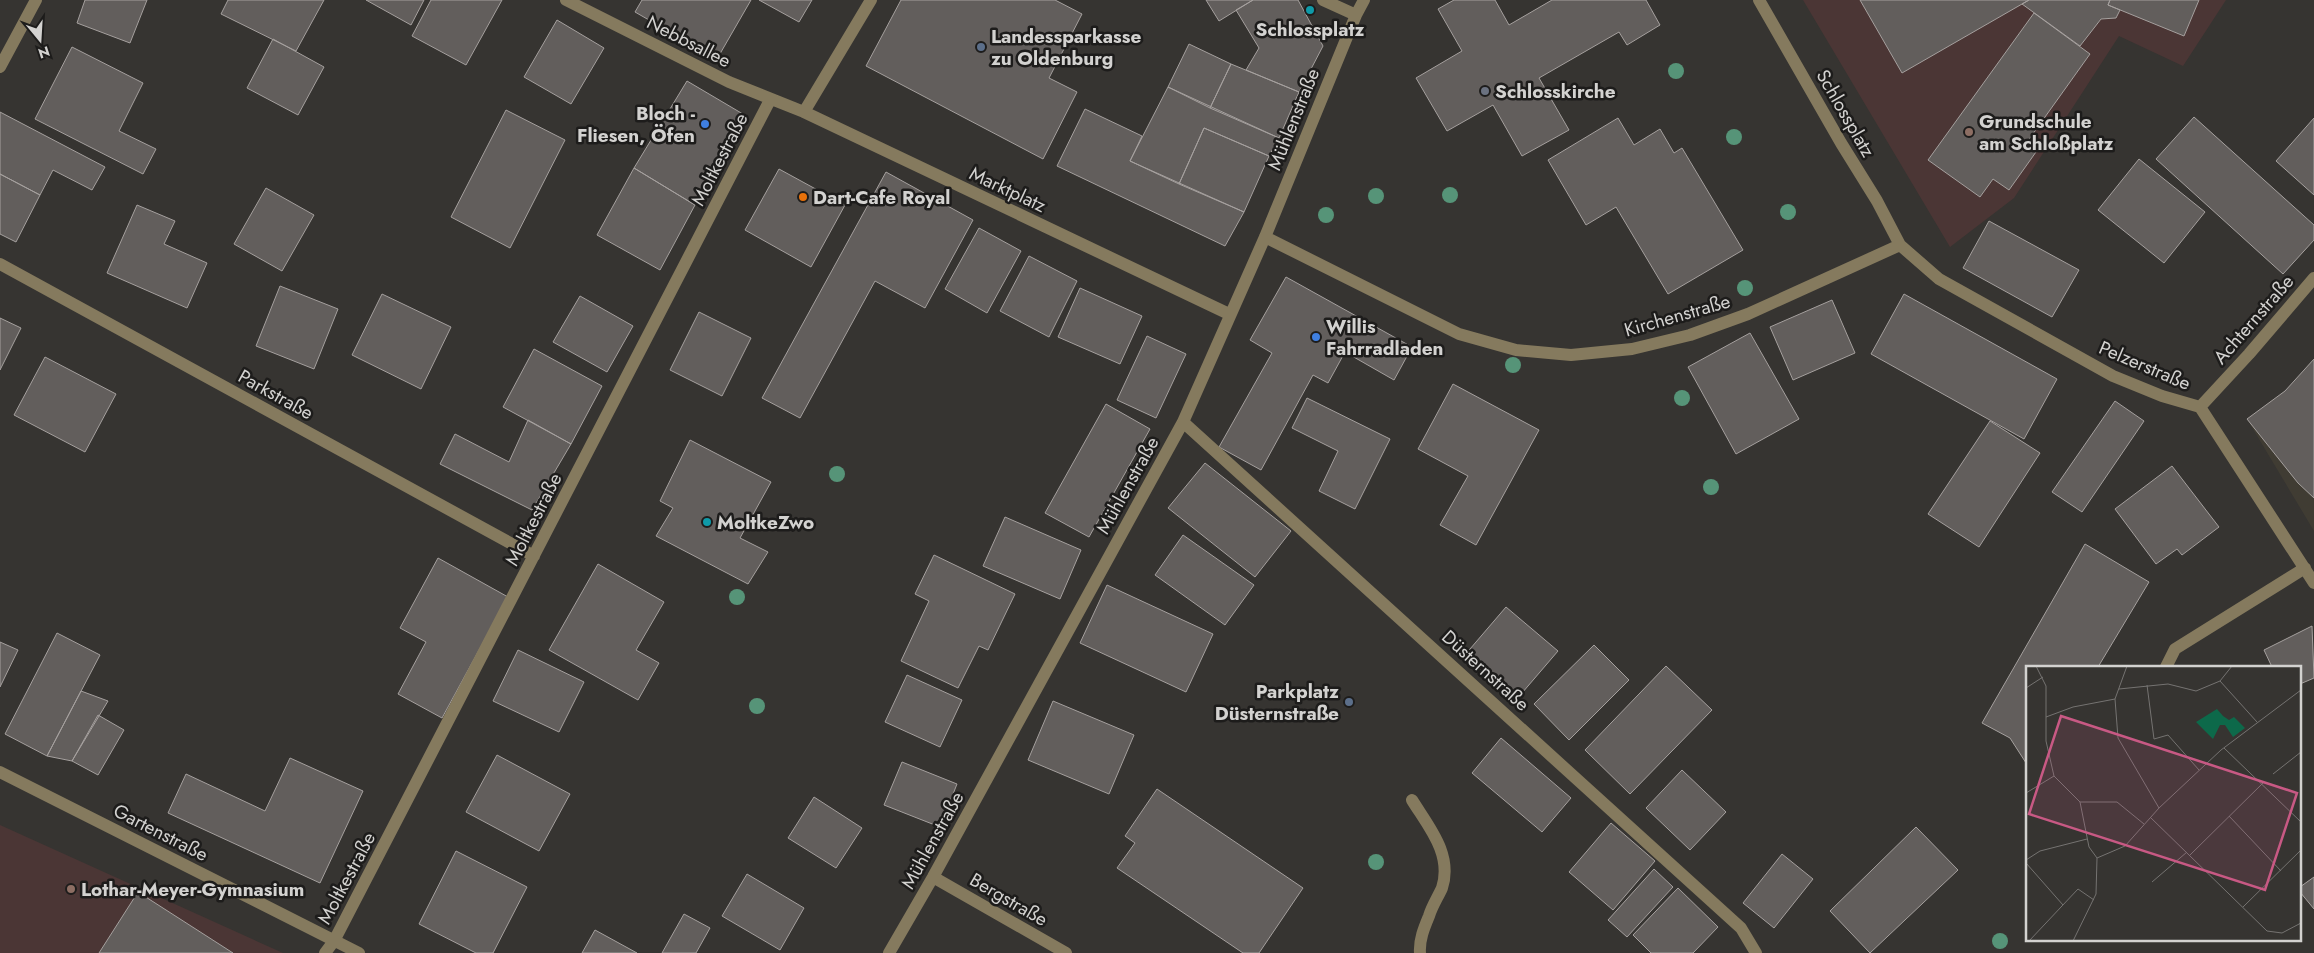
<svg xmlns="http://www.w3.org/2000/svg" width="2314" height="953" viewBox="0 0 2314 953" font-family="Jost,sans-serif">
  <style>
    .built { fill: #403c33 }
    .education { fill: #4b3635 }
    .building { fill: #625e5c; stroke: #a5a09e }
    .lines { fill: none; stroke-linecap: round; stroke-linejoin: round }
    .minor { stroke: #857a5e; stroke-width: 12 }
    .tree { fill: #569478 }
    .culture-dot { fill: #0f9aa8; stroke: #1d1c1b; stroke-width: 2 }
    .service-dot { fill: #5c6f8a; stroke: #1d1c1b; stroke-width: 2 }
    .worship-dot { fill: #6b7280; stroke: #1d1c1b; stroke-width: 2 }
    .shop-dot { fill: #3f7fe0; stroke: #1d1c1b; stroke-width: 2 }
    .education-dot { fill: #8d6e63; stroke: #1d1c1b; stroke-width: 2 }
    .food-dot { fill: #e8710a; stroke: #1d1c1b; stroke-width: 2 }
    .labels { text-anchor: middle; stroke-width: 5; stroke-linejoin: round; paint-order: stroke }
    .poi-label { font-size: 19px; font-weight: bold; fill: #d3d2d0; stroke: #1d1c1b; text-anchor: start }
    .street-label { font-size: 19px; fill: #d3d2d0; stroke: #1d1c1b }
    .inset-road { fill: none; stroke: #757371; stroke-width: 1 }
    .view { fill: #c85984; fill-opacity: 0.15; stroke: #c85984; stroke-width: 2.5 }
    .inset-edge { fill: none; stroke: #d3d2d0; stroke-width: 2.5 }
  </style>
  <rect width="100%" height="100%" fill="#363431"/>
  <path class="built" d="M2314,359V531L2247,419L2285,391Z"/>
  <path class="education" d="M1803,0H2226L2183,66L2119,36L2014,198L1950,247Z
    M0,825L283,953H0Z"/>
  <path class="building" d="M85,0H147L130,43L77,23Z
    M228,0H324L296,51L221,14Z
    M366,0H424L411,25Z
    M431,0H502L466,65L412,36Z
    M642,0H751L717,59L635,12Z
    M759,0H812L799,22Z
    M901,0H1055L1082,14L1049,78L1077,92L1043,159L866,66Z
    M1206,0H1253L1219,21Z
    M1253,0H1298L1323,46L1299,92L1246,70L1259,48L1236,10Z
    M1454,0H1495L1509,25L1552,0H1646L1660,25L1627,45L1619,32L1539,78L1569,130L1522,156L1493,105L1447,131L1416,78L1462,51L1438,9Z
    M1860,0H2029L1902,73Z
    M2029,0H2110L2108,5L2120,10L2116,18L2101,19L2080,46L2022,4Z
    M2110,0H2199L2184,36L2108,5Z
    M2034,13L2090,54L2025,145L2036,152L2009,190L1993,179L1980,197L1928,160Z
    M557,20L604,48L571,104L524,77Z
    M273,39L324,67L298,115L247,88Z
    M1189,44L1231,64L1210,108L1168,87Z
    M72,47L143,83L119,131L156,149L143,174L35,119Z
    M1231,64L1299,92L1279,138L1210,108Z
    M687,81L748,117L695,205L634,168Z
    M1168,87L1279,138L1269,156L1204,128L1179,184L1130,161Z
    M1085,109L1142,136L1130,161L1244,212L1225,246L1057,166Z
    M506,110L565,140L510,248L451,217Z
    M0,112L105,167L92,190L53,170L40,195L0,174Z
    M2194,117L2314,225V240L2283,274L2156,159Z
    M1618,118L1634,145L1660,129L1674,153L1682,148L1743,250L1668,294L1616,207L1586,225L1548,160Z
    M2314,118V195L2276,161Z
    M1204,128L1269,156L1244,212L1179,184Z
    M2139,159L2205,212L2164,263L2098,210Z
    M634,168L695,205L660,270L597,235Z
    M779,169L845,205L811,267L745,230Z
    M886,172L973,220L925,308L875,281L800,418L762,398Z
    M0,174L40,195L16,242L0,234Z
    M266,188L314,215L282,271L234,244Z
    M137,205L175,221L164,244L207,263L187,308L107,273Z
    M1989,221L2079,270L2052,317L1963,268Z
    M979,228L1021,251L987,313L945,289Z
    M1029,256L1077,281L1049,337L1000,311Z
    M1286,277L1412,347L1394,380L1345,352L1328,383L1313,375L1261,470L1219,447L1272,353L1250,340Z
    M280,286L338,309L314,369L256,346Z
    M1080,288L1142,316L1120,364L1058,337Z
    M382,294L451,327L421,389L352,355Z
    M1904,294L2057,379L2024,439L1871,354Z
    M580,296L633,326L607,372L553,342Z
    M1832,300L1855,353L1793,380L1770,327Z
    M699,312L751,338L722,396L670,370Z
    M0,318L21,328L0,370Z
    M1750,333L1799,419L1736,454L1688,367Z
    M1147,336L1186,354L1156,418L1117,400Z
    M534,349L602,386L571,444L503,407Z
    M45,357L116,394L85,452L14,415Z
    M2314,359V498L2298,483L2247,419L2285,391Z
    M1453,384L1539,430L1476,545L1440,525L1468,476L1418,449Z
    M1307,398L1390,439L1355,509L1319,491L1338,451L1292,428Z
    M2115,401L2144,421L2082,512L2052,492Z
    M1106,404L1150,429L1089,537L1045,513Z
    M528,420L571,444L532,510L440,464L455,434L509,462Z
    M1990,421L2040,453L1979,547L1928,514Z
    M690,440L771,482L740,538L768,552L748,584L656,536L673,508L660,501Z
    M1205,463L1291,531L1255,577L1168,508Z
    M2172,466L2219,527L2182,555L2177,549L2156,564L2115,509Z
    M1005,517L1081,550L1060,599L983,566Z
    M1183,535L1254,585L1225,625L1155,575Z
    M2085,544L2149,582L2098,667H2028V766L2010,738L1982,723Z
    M934,555L1015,594L988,650L979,646L958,688L901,661L929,601L915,594Z
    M438,558L508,597L442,718L398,694L426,642L400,628Z
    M598,564L664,602L636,650L659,663L638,700L549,650Z
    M1107,585L1213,634L1186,692L1080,643Z
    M1506,607L1558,651L1516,700L1464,656Z
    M2312,626L2314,678L2300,684V667H2272L2264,650Z
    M57,633L100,655L47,756L5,734Z
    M0,642L18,650L0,687Z
    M1594,645L1629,680L1569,740L1534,704Z
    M518,650L584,682L559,732L493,701Z
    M1666,666L1712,710L1630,794L1585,750Z
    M907,675L962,700L940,747L885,722Z
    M81,691L108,701L72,761L47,756Z
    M1053,701L1134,735L1109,794L1028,760Z
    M98,715L124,730L98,775L72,761Z
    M1501,738L1571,798L1542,832L1472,773Z
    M497,755L570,794L539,851L466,812Z
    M290,758L363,791L320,883L168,813L186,774L265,811Z
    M902,762L957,784L940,827L884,805Z
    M1682,770L1726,812L1690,850L1646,808Z
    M1157,789L1303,888L1259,953H1243L1117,868L1135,843L1125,836Z
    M814,797L862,828L836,868L788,838Z
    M1611,823L1655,861L1613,910L1569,872Z
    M1916,827L1958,870L1870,953L1830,911Z
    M456,851L527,887L493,953H476L419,924Z
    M1782,854L1813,879L1774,928L1743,903Z
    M1654,869L1673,887L1627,937L1608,920Z
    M747,874L804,908L780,950L722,916Z
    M2314,877V909L2300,892V887Z
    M1678,888L1718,927L1693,953H1651L1633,935Z
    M138,892L233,953H99Z
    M684,914L710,928L696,953H662Z
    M595,930L637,953H582Z"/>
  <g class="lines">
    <path class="minor" d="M566,0L729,82L804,112L1229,314
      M1323,0L1356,15
      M1759,0L1841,143L1877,201L1900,245L1939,279L2113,376L2162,396L2200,407L2314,583
      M0,67L36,0
      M804,112L871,0
      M1265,237L1459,334L1516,350L1571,355L1632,349L1690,335L1748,314L1900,245
      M0,264L534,556
      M2200,407L2249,354L2314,278
      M1183,422L1741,928L1756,953
      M2166,667L2175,649L2305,568
      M0,772L359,953
      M1412,800C1428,826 1453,854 1442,888C1438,897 1432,906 1429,916C1424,928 1419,940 1420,953
      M933,877L1066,953
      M325,953L334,941L770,100
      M889,953L933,877L1183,422L1265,237L1356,15L1364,0"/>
  </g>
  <g class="tree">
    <circle cx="1676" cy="71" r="8"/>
    <circle cx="1734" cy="137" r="8"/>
    <circle cx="1450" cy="195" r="8"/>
    <circle cx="1376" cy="196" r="8"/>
    <circle cx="1788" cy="212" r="8"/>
    <circle cx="1326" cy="215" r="8"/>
    <circle cx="1745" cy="288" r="8"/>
    <circle cx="1513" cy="365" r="8"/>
    <circle cx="1682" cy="398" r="8"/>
    <circle cx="837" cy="474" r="8"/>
    <circle cx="1711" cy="487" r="8"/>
    <circle cx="737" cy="597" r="8"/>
    <circle cx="757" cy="706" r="8"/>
    <circle cx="1376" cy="862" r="8"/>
    <circle cx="2000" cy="941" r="8"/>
  </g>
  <g class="culture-dot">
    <circle cx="1310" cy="10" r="5"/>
    <circle cx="707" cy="522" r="5"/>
  </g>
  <g class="service-dot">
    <circle cx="981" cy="47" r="5"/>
    <circle cx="1349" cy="702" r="5"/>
  </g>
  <circle class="worship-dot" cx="1485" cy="91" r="5"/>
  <g class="shop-dot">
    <circle cx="705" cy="124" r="5"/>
    <circle cx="1316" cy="337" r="5"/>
  </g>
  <g class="education-dot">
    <circle cx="1969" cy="132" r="5"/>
    <circle cx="71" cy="889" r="5"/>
  </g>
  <circle class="food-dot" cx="803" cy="197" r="5"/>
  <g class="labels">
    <g class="poi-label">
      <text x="1310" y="36" text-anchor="middle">Schlossplatz</text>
      <text x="991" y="43">Landessparkasse<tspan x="991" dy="22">zu Oldenburg</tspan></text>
      <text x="1495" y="98">Schlosskirche</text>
      <text x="695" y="120" text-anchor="end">Bloch -<tspan x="695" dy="22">Fliesen, Öfen</tspan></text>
      <text x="1979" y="128">Grundschule<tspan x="1979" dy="22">am Schloßplatz</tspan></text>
      <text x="813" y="204">Dart-Cafe Royal</text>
      <text x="1326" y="333">Willis<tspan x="1326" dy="22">Fahrradladen</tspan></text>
      <text x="717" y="529">MoltkeZwo</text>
      <text x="1339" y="698" text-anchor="end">Parkplatz<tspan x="1339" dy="22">Düsternstraße</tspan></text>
      <text x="81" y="896">Lothar-Meyer-Gymnasium</text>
    </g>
    <g class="street-label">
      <text transform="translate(689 41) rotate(27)" y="7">Nebbsallee</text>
      <text transform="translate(1846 113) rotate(60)" y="7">Schlossplatz</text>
      <text transform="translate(1293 119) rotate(-68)" y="7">Mühlenstraße</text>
      <text transform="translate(719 159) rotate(-63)" y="7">Moltkestraße</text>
      <text transform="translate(1008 189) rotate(25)" y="7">Marktplatz</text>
      <text transform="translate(1677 315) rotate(-16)" y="7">Kirchenstraße</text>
      <text transform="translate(2253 319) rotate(-49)" y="7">Achternstraße</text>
      <text transform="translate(2145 365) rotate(23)" y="7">Pelzerstraße</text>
      <text transform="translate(276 394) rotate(29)" y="7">Parkstraße</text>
      <text transform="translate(1127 485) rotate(-61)" y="7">Mühlenstraße</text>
      <text transform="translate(533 519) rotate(-63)" y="7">Moltkestraße</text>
      <text transform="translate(1486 670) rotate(42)" y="7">Düsternstraße</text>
      <text transform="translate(161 832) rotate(27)" y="7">Gartenstraße</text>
      <text transform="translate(932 840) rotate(-61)" y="7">Mühlenstraße</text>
      <text transform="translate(346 878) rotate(-62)" y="7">Moltkestraße</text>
      <text transform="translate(1009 899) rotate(30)" y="7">Bergstraße</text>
    </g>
  </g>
  <g transform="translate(2026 666)">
    <rect width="275" height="275" fill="#363431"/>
    <path d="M191,43L197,50L203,54L208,51L219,62L207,71L199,59H194L187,73L170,56Z" fill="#0d694a"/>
    <path class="inset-road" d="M10,0L20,20V75L28,110L54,136L63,181L71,192M101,0L89,33L92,72L133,142M194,15L231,56M121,19L128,73L142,69L173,104M0,22L17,11M93,23L142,18L170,25L194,15L206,0M20,51L47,41L89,33M198,82L275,156M247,108L275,86M0,127L28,110M54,136H91L118,158M203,150L255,205M124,151L241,265L256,267L275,257M164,189L238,116M0,194L14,185L61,173M0,197L37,239M126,216L161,186M217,241L275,184M3,275L52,223L68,234M47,275L70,228L71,192L99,180L133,142L195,84L275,24"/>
    <path class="view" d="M35,50L271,127L239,224L3,148Z"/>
    <rect width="275" height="275" class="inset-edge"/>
  </g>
  <g transform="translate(40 40) rotate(162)" stroke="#1d1c1b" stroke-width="4" paint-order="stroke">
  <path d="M0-4L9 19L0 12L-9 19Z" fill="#d3d2d0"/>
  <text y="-8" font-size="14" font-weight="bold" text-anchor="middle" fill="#d3d2d0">N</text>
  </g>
</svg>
